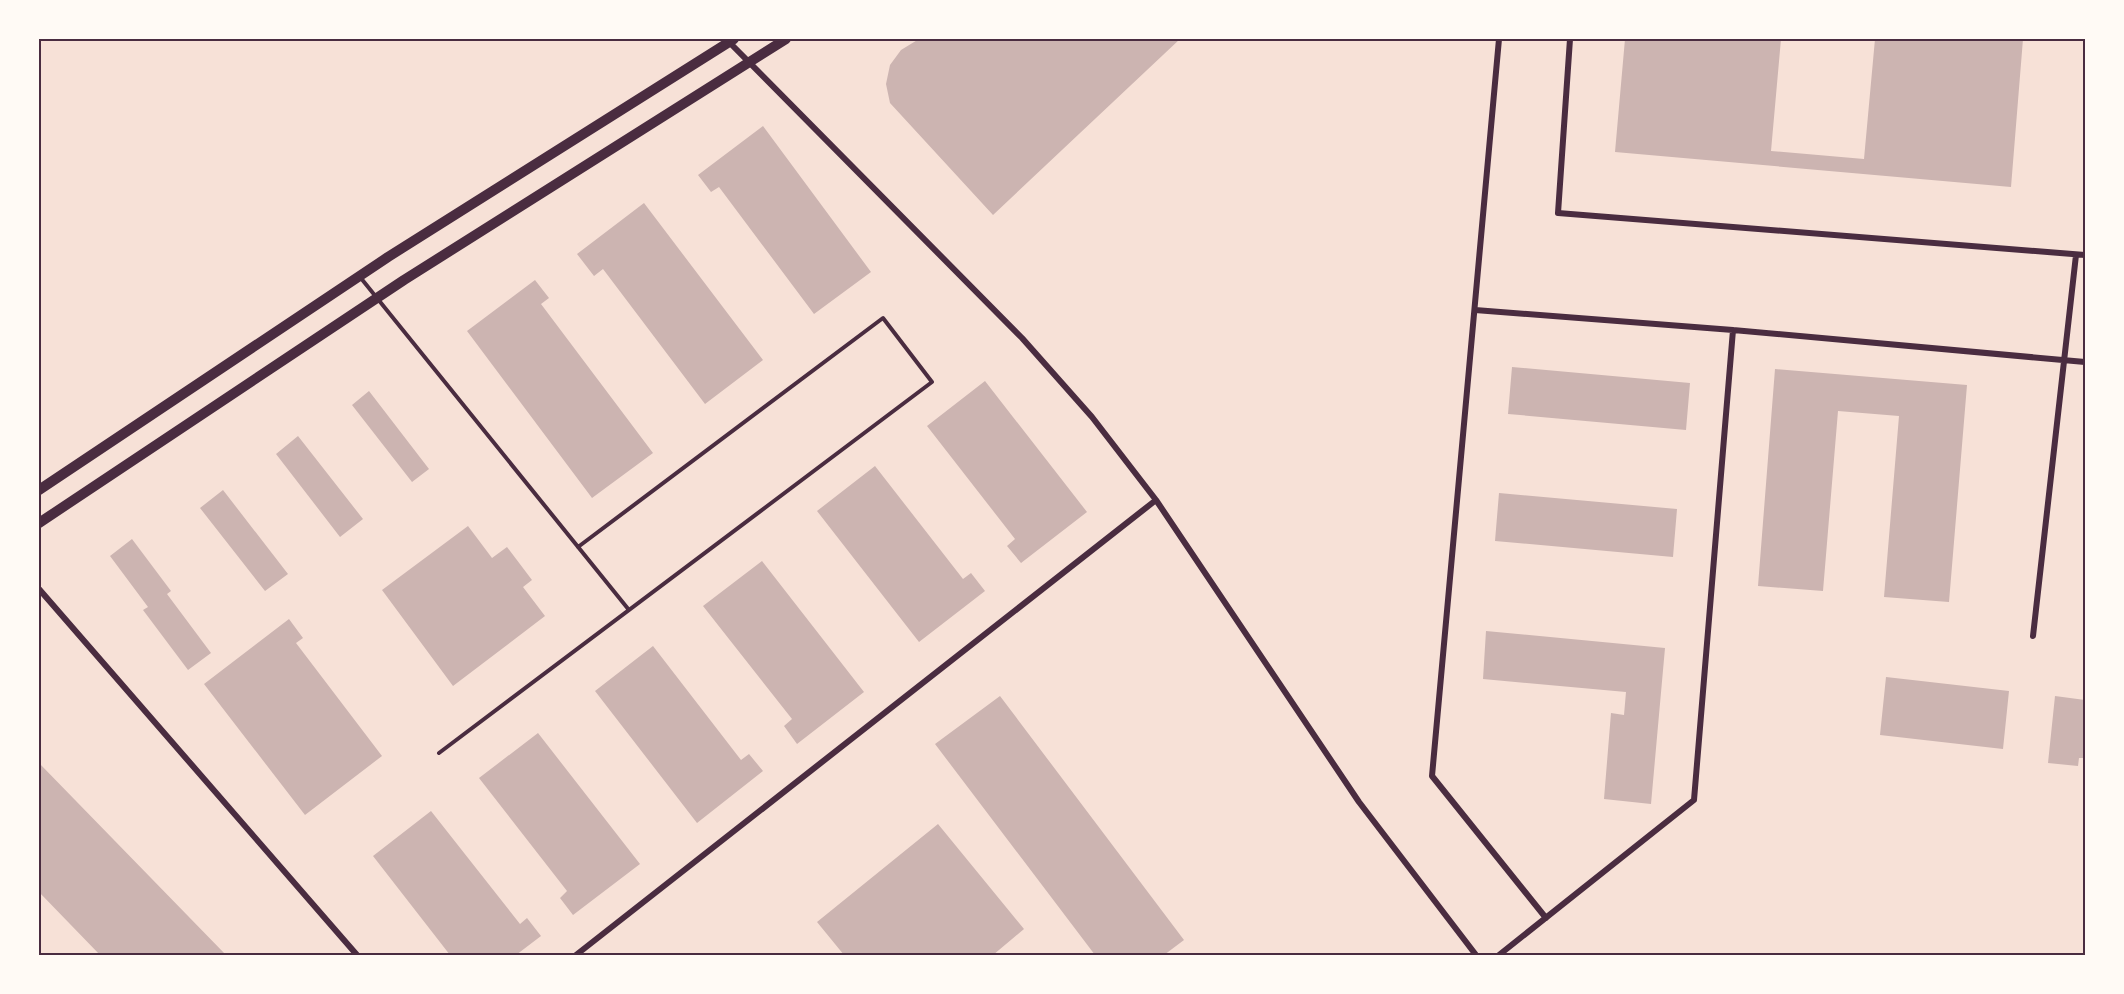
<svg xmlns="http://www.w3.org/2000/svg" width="2124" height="994" viewBox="0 0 2124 994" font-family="'Archivo Narrow',sans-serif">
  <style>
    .building { fill: #ccb4b1 }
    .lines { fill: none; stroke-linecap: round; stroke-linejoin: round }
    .service { stroke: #4a2c40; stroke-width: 4 }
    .minor { stroke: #4a2c40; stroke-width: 6 }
    .secondary { stroke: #4a2c40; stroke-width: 10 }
    .neatline { fill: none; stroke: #4a2c40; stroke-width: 2 }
  </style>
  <rect width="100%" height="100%" fill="#f7e1d7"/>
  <path class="building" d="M919,39H1180L993,215L890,103L886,84L890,65L901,50Z
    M1625,39H1781L1771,151L1864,159L1875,39H2023L2011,187L1615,152Z
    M763,126L871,272L814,314L719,187L711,192L698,175Z
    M644,203L763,360L705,404L603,269L594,276L577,254Z
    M535,280L549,298L541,304L653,453L592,498L467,331Z
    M1512,367L1690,383L1686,430L1508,414Z
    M1775,369L1967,385L1949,602L1884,597L1899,416L1838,411L1823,591L1758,586Z
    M985,381L1087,512L1021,563L1007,546L1015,539L927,426Z
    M369,391L429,469L412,482L352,405Z
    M298,436L363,519L340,537L276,454Z
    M875,466L963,579L971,573L985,591L919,642L817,511Z
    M223,490L288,574L265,591L200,508Z
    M1499,493L1677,509L1673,557L1495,541Z
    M468,526L492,558L507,547L532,580L523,587L545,616L453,686L382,590Z
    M132,539L171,591L167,594L211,653L188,670L143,610L148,607L110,556Z
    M762,561L864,692L797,744L784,726L792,719L703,606Z
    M289,619L303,638L296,643L382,756L305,815L204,684Z
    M1486,631L1665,648L1651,804L1604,799L1611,713L1624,715L1626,692L1483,679Z
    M653,646L741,760L749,754L763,771L697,823L595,691Z
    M1886,677L2009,691L2003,749L1880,735Z
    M1000,696L1184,940L1164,955H1095L935,744Z
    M2055,696L2085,700V758H2079L2078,766L2048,763Z
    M538,733L640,864L573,915L560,898L567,891L479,778Z
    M39,763L226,955H100L39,892Z
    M431,811L520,924L527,918L541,936L516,955H450L373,856Z
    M938,824L1024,929L993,955H844L817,922Z"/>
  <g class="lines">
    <path class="service" d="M360,277L629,610
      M439,753L932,382L883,318L578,547"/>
    <path class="minor" d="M1499,39L1432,776L1546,918
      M1570,39L1558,213L2085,255
      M729,42L1022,338L1092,417L1156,500L1359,802L1476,955
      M1475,310L1733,330L2085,362
      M39,589L357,955
      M2033,636L2076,255
      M576,955L1156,500
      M1499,955L1694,800L1733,330"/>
    <path class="secondary" d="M39,490L388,257L734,39
      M39,523L404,280L786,39"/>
  </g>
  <rect width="2124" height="994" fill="none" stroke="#fffaf5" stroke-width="81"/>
  <rect x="40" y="40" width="2044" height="914" class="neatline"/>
</svg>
